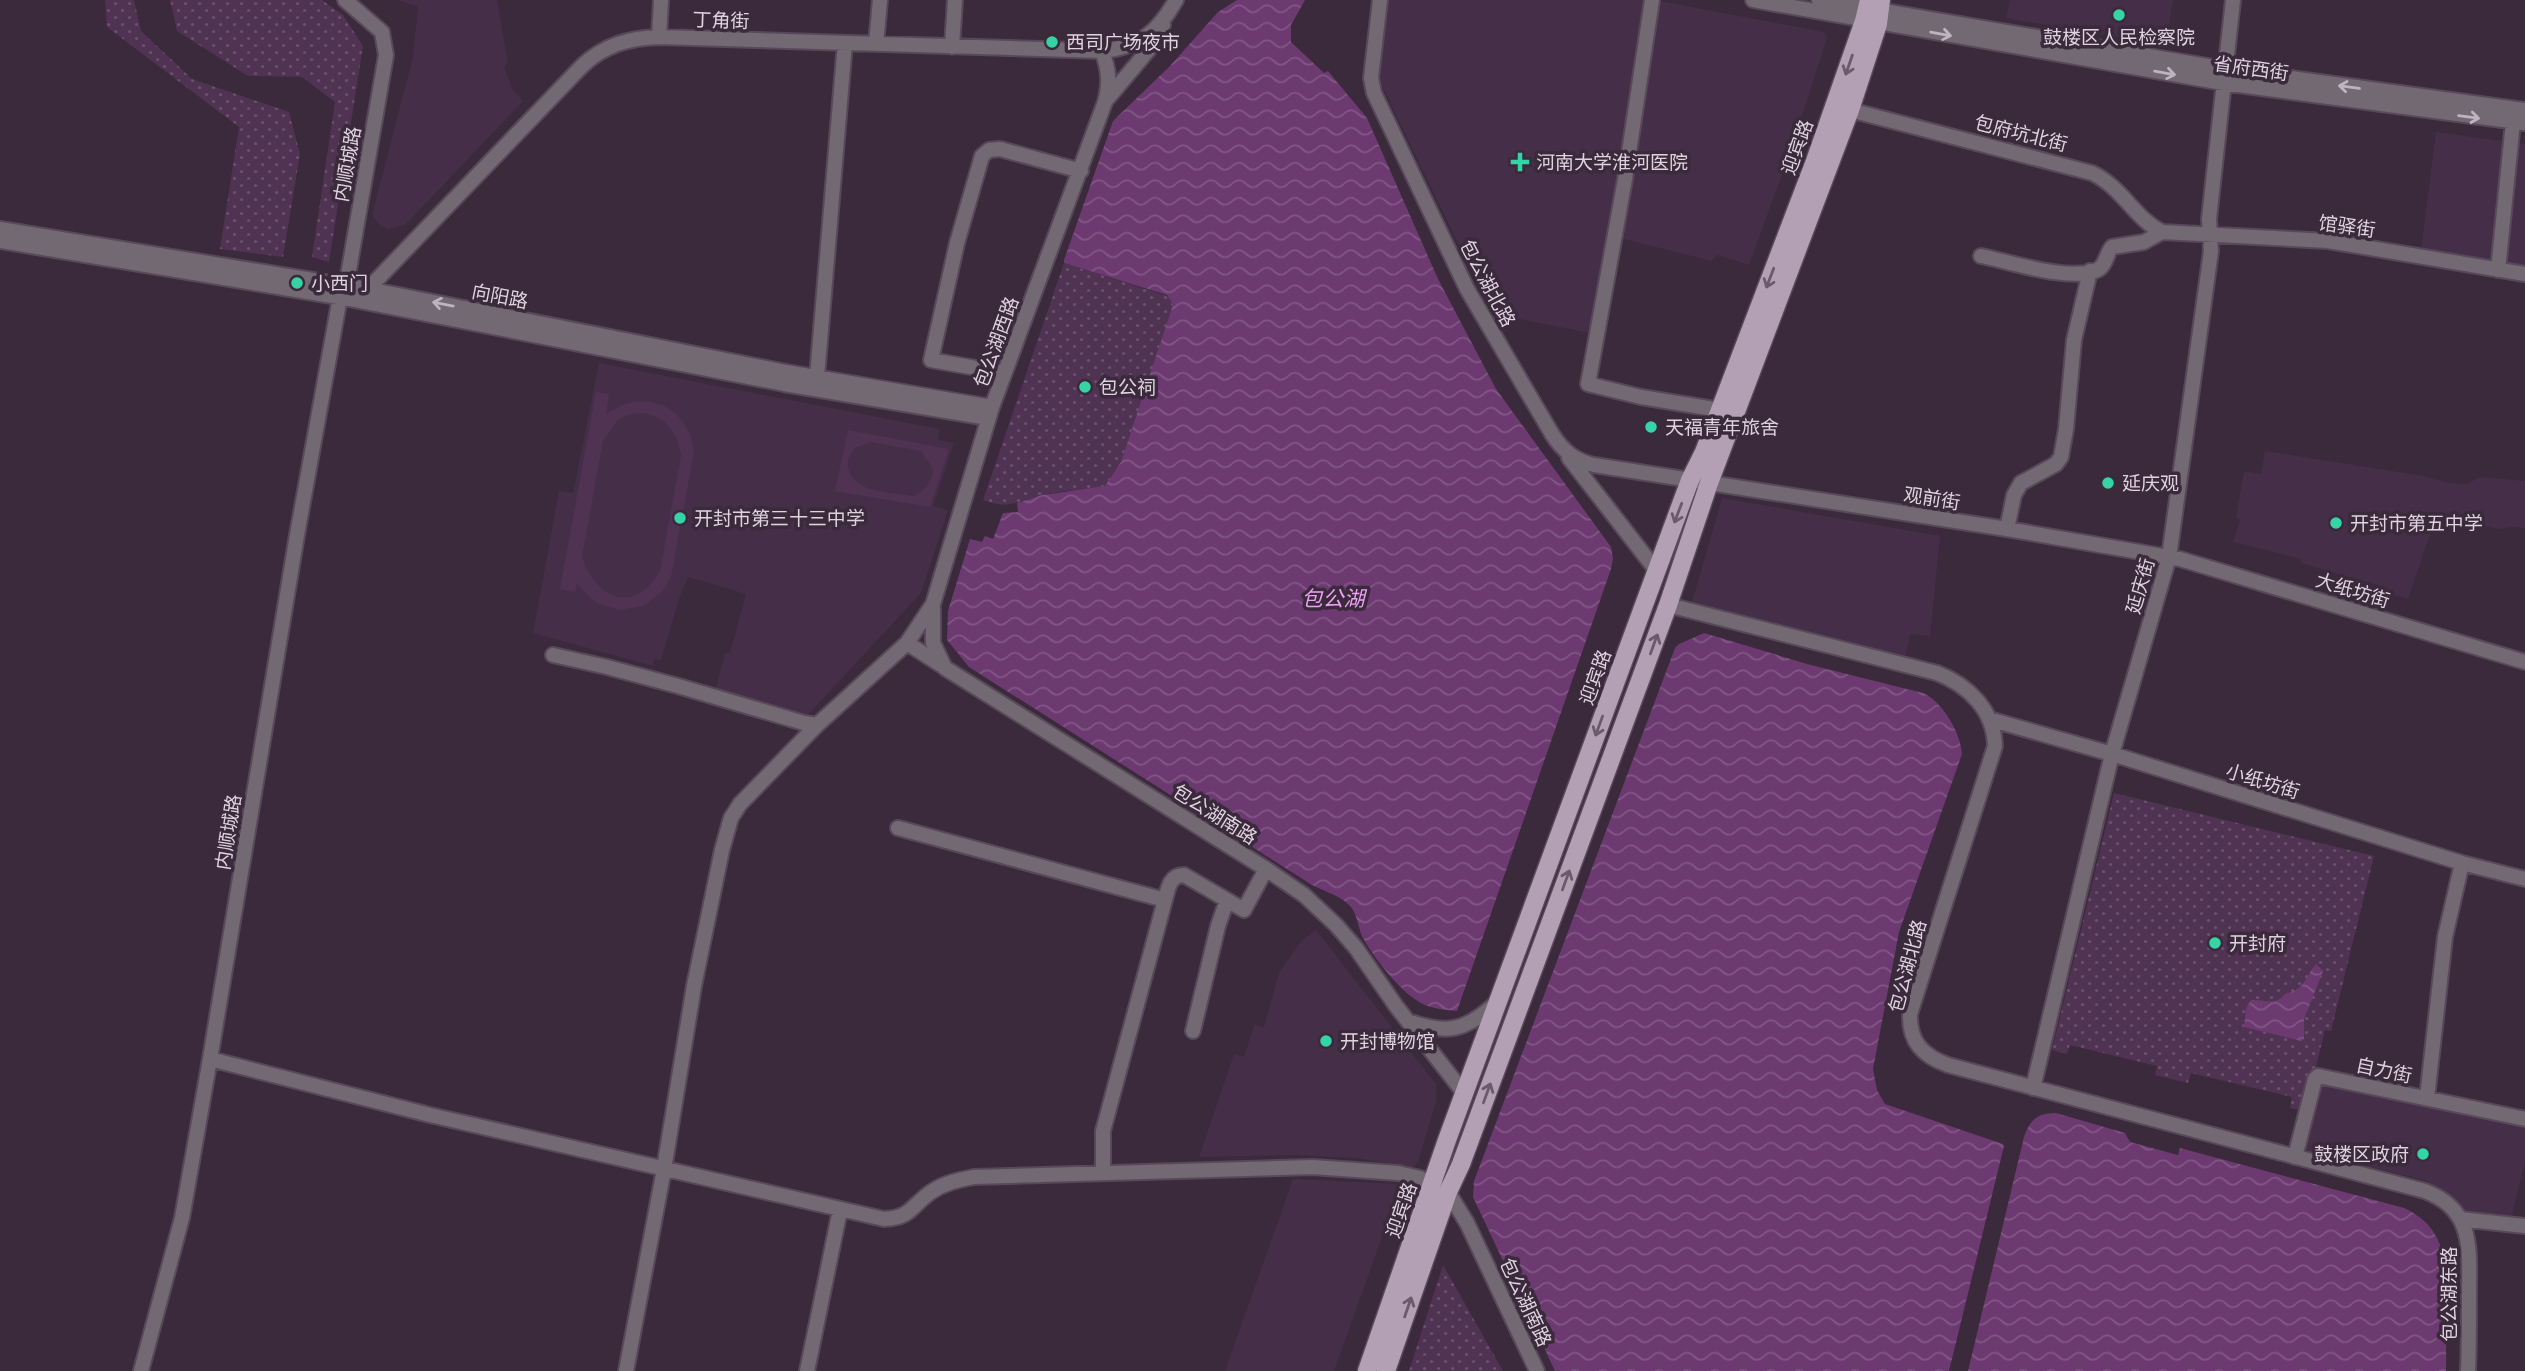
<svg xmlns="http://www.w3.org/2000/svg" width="2525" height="1371" viewBox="0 0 2525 1371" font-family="Montserrat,'Noto Sans SC',sans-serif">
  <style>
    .built { fill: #452f48 }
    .green { fill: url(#green-dots) }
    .pitch { fill: #503353; fill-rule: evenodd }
    .water { fill: url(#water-waves) }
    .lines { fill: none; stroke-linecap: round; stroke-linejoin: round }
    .minor-casing { stroke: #59485a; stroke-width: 18 }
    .major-casing { stroke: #59485a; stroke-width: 21 }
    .minor { stroke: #726972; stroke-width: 14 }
    .major { stroke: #b3a0b4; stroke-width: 18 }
    .oneway { stroke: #beb3bf }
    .oneway2 { stroke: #6b596c }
    .poi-dot { fill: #35d4a7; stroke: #3b293c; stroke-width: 2.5 }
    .labels { text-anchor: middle; stroke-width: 7; stroke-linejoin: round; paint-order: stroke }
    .street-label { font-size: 19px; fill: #dfd3e0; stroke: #3b293c }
    .poi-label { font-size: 19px; fill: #dfd3e0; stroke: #3b293c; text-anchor: start }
    .water-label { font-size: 21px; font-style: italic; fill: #eba1f2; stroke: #3b293c }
  </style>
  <defs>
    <pattern id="green-dots" width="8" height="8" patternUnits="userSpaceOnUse" patternTransform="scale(1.75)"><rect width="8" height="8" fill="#503353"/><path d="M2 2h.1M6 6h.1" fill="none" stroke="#69506b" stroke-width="1.8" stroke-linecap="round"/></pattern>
    <pattern id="water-waves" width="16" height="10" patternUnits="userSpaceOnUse" patternTransform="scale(1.75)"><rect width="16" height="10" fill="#6c3a71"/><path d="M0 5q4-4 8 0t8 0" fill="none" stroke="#815685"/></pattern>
  </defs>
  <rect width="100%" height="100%" fill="#3b293c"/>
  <path class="built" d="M398,0H497L508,63L504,67L513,90L523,101L405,225L388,229L380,225L373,217V211L413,57L418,7Z
    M1387,0H1647L1610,238L1590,333L1509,317L1491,289L1482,293L1382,86L1380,77Z
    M2010,0H2173L2166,46L2006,18Z
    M1660,1L1824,32L1827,38L1792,147L1749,265L1717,255L1712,261L1620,238L1629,197Z
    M2436,132L2525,144V269L2421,250Z
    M599,363L940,429L938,440L954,443L933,506L948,510L921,593L805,718L715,691L725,653H730L746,594L688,577L680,596L661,660L654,659L653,666L533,633L559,491L573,493Z
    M2265,451L2424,476L2449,483L2467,484L2480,477L2525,481V528L2513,527L2499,529L2436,517L2408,599L2386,593L2387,588L2301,563L2302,559L2233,542L2240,520L2236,518L2244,471L2261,474Z
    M1722,498L1940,536L1930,636L1910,634L1905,659L1692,602Z
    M1316,930L1436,1084V1102L1418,1162L1413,1167L1357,1158L1296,1155L1199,1157L1234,1054L1244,1057L1254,1025L1264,1027L1279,973L1301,941Z
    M2313,1079L2525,1126V1161L2511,1219L2464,1210L2454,1198L2427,1181L2296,1148Z
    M1293,1179L1401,1184L1334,1371H1225Z"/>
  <path class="green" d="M105,0H134L141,31L192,79L289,112L300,154L283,257L220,249L239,127L107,27Z
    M170,0H322L343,15L363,46L329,262L312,257L335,102L302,77L248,76L177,31Z
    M1064,263L1167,296L1173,305V311L1121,462L1110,481L1103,487C1083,490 1061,490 1042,495C1017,501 1010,510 983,500Z
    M2114,793L2374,856L2331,1031L2325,1030L2305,1111L2290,1108L2292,1097L2191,1073L2188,1083L2155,1075L2157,1066L2070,1045L2067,1054L2052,1050Z
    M1443,1265L1503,1371H1409Z"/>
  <path class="pitch" d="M596,392L609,394L606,415C643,386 689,405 694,452L671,577L663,591L643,606L619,610L595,602L577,584L575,592L560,589ZM643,413C667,418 677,431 681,455L660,571C634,615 596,600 582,557L603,440L618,420L631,414Z
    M848,430L949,449L930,507L835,491ZM871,442L921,451L933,469C932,483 925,491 913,496C889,492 845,493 848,459L855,448Z"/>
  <path class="water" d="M1237,0H1305L1291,25V42L1324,73L1328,71L1367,118L1438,279L1496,389L1611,547L1613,559L1611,569L1457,1011C1447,1010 1435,1009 1425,1005C1403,996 1373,957 1362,936C1358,927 1357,913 1350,906C1341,896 1324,891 1312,885L969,667L947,640L948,611L970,539L982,542L985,536L993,539L1003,513L1018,512L1017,503L1042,495L1105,486L1121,462L1173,305L1167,295L1064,263V260L1113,121L1170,66L1218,12Z
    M1704,633L1807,664L1923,693C1942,701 1961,733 1962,754L1899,932L1873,1069L1877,1090L1885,1104L2003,1144L2004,1146L1949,1371H1555L1473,1197L1474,1181L1675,648L1679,644Z
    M2316,964L2323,971L2304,1019V1039L2302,1041L2244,1027L2246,1008L2251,1000C2265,999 2275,1007 2285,994C2305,990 2304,979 2316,964Z
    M2056,1113L2125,1133L2130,1142L2178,1155L2180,1148L2404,1208C2447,1228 2446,1263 2446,1305C2447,1327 2446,1349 2446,1371H1968L2024,1137C2030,1120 2037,1113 2056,1113Z"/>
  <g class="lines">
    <g class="minor-casing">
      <path id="minor" d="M345,0L382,32L386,55L345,293
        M1380,0L1371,78L1374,93L1467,289L1552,434C1563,451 1575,461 1594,465L2007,529L2180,559L2525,662
        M1652,0L1625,179L1588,384L1641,397L1720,410
        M1753,0L2223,83L2525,123
        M1819,0L2225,69L2525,110
        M659,37L661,0
        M876,44L880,0
        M952,47L955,0
        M1108,98L1156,41L1163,25
        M1850,110L2092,173C2122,187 2135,219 2162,232L2328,241L2525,274
        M0,229L368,289L786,372L992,407
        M0,241L344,298L784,384L988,418
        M1981,256C2011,262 2069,282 2097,270C2106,266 2106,254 2112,247L2144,242L2162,232
        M2498,270L2513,122
        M368,289L582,66C604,45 629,38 659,37L1102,51C1140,47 1158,32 1176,0
        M1004,373L931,360L957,243L982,156L989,150L1000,149L1081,171
        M817,377L845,43
        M1569,458L1656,570
        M2007,529L2014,495L2021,483L2056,464L2061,457L2066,429L2074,340L2090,271
        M1668,605L1937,673C1968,685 1994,710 1995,746L1910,1014C1909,1042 1923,1056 1948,1065L2425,1191C2475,1210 2469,1250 2469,1295C2469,1320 2469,1346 2468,1371
        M933,609V643L945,668L1266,869L1304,895L1336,925L1356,948L1396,1006L1464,1093
        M907,643L941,665
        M553,655L607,667L678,686L804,723L817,725
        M1989,719L2112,754L2462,863L2525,879
        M898,828L1165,900C1168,888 1170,875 1184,875L1244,910L1266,869
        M1408,1021C1447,1035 1466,1031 1497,1002
        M1193,1031L1218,926L1227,900
        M210,1059L430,1115L884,1219C911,1218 911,1206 931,1192C944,1183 958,1180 974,1177L1313,1167L1398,1173L1420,1178L1448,1192L1467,1223L1537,1371
        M2033,1088L2112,754L2169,557L2211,251L2209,219L2233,0
        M2427,1098L2445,937L2462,863
        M2295,1157L2315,1079L2318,1076L2525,1119
        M1103,1173V1131L1165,900
        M2460,1219L2525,1226
        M141,1371L182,1218L210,1059L297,535L340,297
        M626,1371L664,1169L694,986L722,850L731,818L740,804L817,725L907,643L933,604L992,407L1105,102C1110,83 1109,70 1102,51
        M807,1371L840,1210"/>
    </g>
    <g class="major-casing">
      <path id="major" d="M1367,1371L1447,1140L1690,480L1704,452L1815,161L1864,21L1869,0
        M1386,1371L1448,1192L1461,1164L1668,605L1709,483L1850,110L1878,24L1881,0"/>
    </g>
    <use href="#minor" class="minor"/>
    <use href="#major" class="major"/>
  </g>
  <defs><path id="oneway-shaft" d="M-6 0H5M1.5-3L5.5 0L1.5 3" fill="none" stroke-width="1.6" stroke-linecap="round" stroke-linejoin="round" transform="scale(1.75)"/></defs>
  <g class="oneway">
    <use href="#oneway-shaft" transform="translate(1941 34) rotate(10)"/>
    <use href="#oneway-shaft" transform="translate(2165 73) rotate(10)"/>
    <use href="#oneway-shaft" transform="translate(2349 87) rotate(-172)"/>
    <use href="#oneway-shaft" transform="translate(2469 117) rotate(7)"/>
    <use href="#oneway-shaft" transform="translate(443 304) rotate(-169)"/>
  </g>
  <g class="oneway2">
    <use href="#oneway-shaft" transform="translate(1849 65) rotate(109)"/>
    <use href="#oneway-shaft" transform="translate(1770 278) rotate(111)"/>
    <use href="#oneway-shaft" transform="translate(1678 513) rotate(111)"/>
    <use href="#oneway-shaft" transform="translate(1654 644) rotate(-70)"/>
    <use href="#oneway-shaft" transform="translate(1599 726) rotate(110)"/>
    <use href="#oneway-shaft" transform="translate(1566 880) rotate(-70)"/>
    <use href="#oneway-shaft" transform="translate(1487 1093) rotate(-70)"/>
    <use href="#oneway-shaft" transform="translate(1408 1307) rotate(-71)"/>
  </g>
  <g class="poi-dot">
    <circle cx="2119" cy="15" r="7"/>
    <circle cx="1052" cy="42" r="7"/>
    <path d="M1516.5 151.5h7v7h7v7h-7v7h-7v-7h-7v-7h7z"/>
    <circle cx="297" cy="283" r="7"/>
    <circle cx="1085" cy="387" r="7"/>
    <circle cx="1651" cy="427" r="7"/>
    <circle cx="2108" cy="483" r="7"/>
    <circle cx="680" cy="518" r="7"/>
    <circle cx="2336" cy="523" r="7"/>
    <circle cx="2215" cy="943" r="7"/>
    <circle cx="1326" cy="1041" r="7"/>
    <circle cx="2423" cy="1154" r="7"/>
  </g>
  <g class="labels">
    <g class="street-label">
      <text transform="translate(721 20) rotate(2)" y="7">丁角街</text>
      <text transform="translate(2251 68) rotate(8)" y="7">省府西街</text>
      <text transform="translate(2021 133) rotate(14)" y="7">包府坑北街</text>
      <text transform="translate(1797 147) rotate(-70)" y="7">迎宾路</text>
      <text transform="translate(347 164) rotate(-80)" y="7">内顺城路</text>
      <text transform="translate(2347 226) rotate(8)" y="7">馆驿街</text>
      <text transform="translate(1488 283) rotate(62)" y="7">包公湖北路</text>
      <text transform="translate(500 296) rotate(11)" y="7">向阳路</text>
      <text transform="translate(996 342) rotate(-70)" y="7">包公湖西路</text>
      <text transform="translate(1932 498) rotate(9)" y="7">观前街</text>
      <text transform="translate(2140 586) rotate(-74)" y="7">延庆街</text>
      <text transform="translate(2353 590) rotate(17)" y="7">大纸坊街</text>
      <text transform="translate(1595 677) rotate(-70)" y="7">迎宾路</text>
      <text transform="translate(2263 781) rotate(17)" y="7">小纸坊街</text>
      <text transform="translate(1215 814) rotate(32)" y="7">包公湖南路</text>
      <text transform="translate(228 832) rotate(-81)" y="7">内顺城路</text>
      <text transform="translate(1907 966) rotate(-75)" y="7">包公湖北路</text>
      <text transform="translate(2384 1070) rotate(12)" y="7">自力街</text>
      <text transform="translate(1401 1210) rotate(-71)" y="7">迎宾路</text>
      <text transform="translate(2449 1294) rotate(-90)" y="7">包公湖东路</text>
      <text transform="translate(1526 1302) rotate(65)" y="7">包公湖南路</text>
    </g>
    <g class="poi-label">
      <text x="2119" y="44" text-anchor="middle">鼓楼区人民检察院</text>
      <text x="1066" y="49">西司广场夜市</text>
      <text x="1536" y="169">河南大学淮河医院</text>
      <text x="311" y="290">小西门</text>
      <text x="1099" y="394">包公祠</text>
      <text x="1665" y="434">天福青年旅舍</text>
      <text x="2122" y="490">延庆观</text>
      <text x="694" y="525">开封市第三十三中学</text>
      <text x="2350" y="530">开封市第五中学</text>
      <text x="2229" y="950">开封府</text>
      <text x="1340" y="1048">开封博物馆</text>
      <text x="2409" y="1161" text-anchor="end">鼓楼区政府</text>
    </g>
    <g class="water-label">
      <text x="1333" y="606">包公湖</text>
    </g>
  </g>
</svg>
